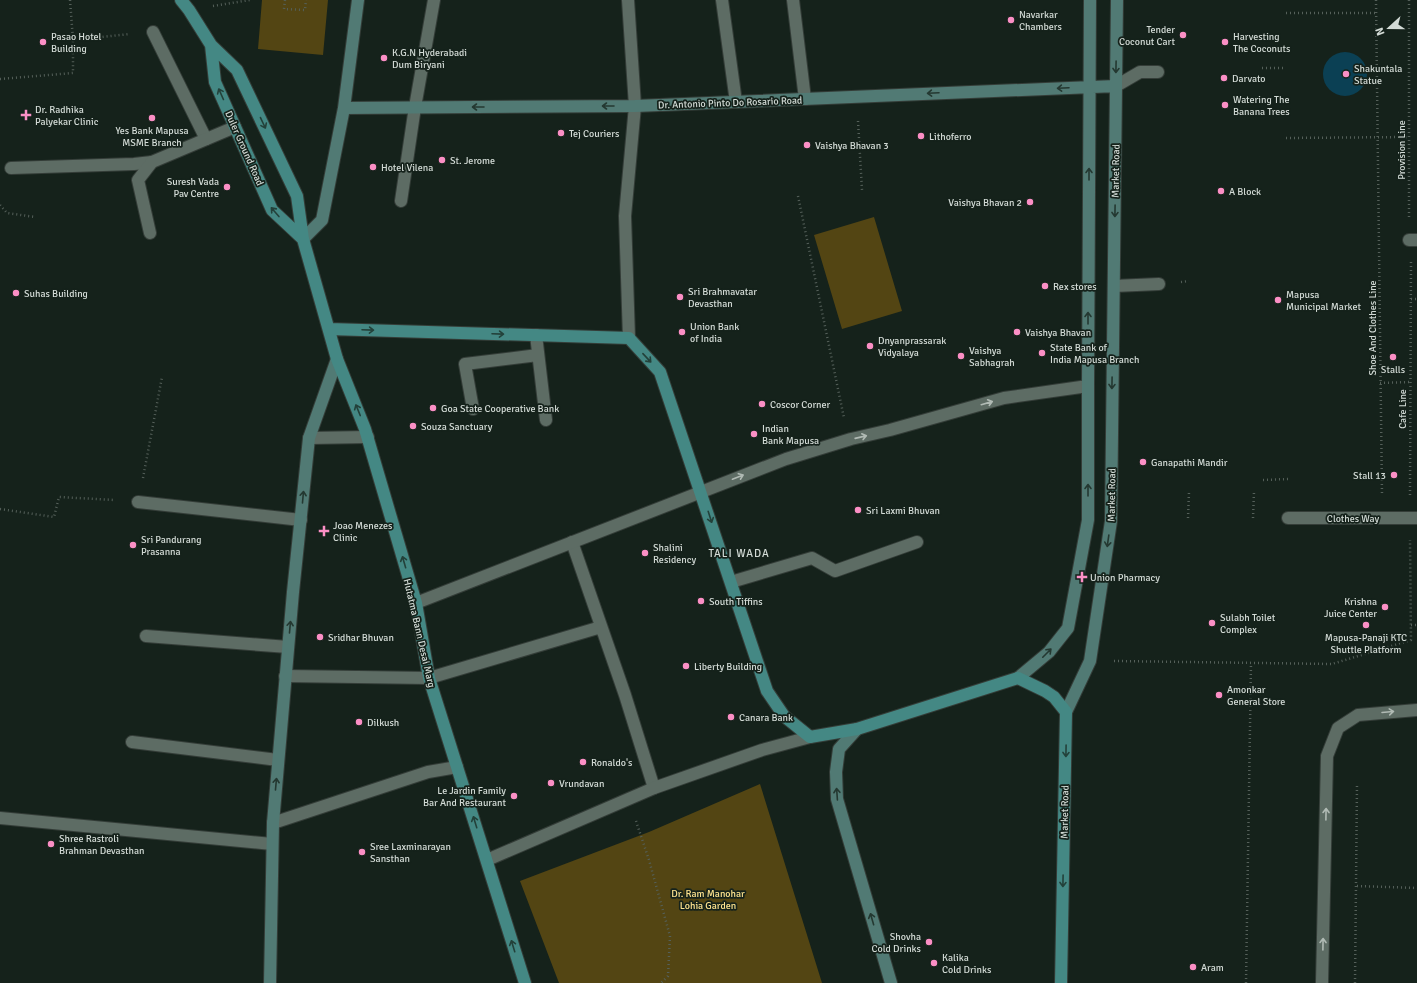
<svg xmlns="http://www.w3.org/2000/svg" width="1417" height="983" viewBox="0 0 1417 983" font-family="Signika,sans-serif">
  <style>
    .green { fill: #534513 }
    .water { fill: #0b4054 }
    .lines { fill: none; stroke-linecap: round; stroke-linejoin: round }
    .lane-casing { stroke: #343d38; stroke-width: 14 }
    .street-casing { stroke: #343d38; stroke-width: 14 }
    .secondary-casing { stroke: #343d38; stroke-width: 14 }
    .primary-casing { stroke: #343d38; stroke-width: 14 }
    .path { stroke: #55605a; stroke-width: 2.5; stroke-dasharray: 1 3; stroke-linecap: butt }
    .lane { stroke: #5d6c64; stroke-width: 12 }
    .street { stroke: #5d6c64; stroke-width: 12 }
    .secondary { stroke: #517a74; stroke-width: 12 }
    .primary { stroke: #448884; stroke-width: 12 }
    .oneway { stroke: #243831 }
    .oneway2 { stroke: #23413a }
    .oneway3 { stroke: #b0bab4 }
    .poi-dot { fill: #fb8fc5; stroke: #15221b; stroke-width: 1.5 }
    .labels { text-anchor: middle; stroke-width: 3.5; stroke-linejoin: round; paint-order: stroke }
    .poi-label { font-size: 10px; fill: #d3dbd6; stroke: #15221b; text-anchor: start }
    .street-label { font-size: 10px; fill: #d3dbd6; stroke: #15221b }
    .park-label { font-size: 10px; fill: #fee38e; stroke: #15221b }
    .neighbourhood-label { font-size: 11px; letter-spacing: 1px; fill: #d3dbd6; stroke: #15221b }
  </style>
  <rect width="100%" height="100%" fill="#15221b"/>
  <path class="green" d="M262,0H328L323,55L258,49Z
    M874,217L902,311L842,329L814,235Z
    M760,784L822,983H559L520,881L649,832Z"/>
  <path class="water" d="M1323 74a22 22 0 1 1 44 0a22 22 0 1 1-44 0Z"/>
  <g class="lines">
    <g class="lane-casing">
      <path id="lane" d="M722,0L736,102
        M793,0L805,99
        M153,32L206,139
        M1116,86L1140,72H1158
        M11,168L134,164L152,162
        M401,201L415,107L434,0
        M1114,286L1159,284
        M536,335L546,420
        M473,409L465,364L538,355
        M309,438L368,437
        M572,542L625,695L654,788
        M731,582L812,558L835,571L917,542
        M146,636L288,647
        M285,676L429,678L601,627
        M132,742L278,760
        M1322,983L1327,756L1338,728L1358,715L1417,710"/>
    </g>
    <g class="street-casing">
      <path id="street" d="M628,0L635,106L625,216L629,338
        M150,233L138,180L152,162L235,127
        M1409,240H1417
        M138,502L301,520
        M1288,518H1417
        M416,603L786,459L851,439L890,430L1004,398L1088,386
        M0,818L272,844
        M273,823L428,772L457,767
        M487,860L654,788L762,750L810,737"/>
    </g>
    <g class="secondary-casing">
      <path id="secondary" d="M344,108L635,106L1116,86
        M303,239L322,220L344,108L358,0
        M1018,678L1049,652L1068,628L1088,520V386L1090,0
        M1066,712L1090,661L1111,521L1117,0
        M857,729L839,749L836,772L837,799L891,983
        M270,983L273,823L293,592L309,438L337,359"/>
    </g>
    <g class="primary-casing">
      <path id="primary" d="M181,0L189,10L211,45L237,70L297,196L303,239L337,359L365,429L416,603L429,678L525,983
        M211,45L215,82L272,210L303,239
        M329,329L629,338L660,372L767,691L784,716L810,737L857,729L1018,678L1045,691L1054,697L1066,712L1061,983"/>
    </g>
    <path class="path" d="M70,0L73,40
      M285,0L284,9L305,10L306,0
      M1376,0L1382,495
      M213,6L250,0
      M1286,13H1377
      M1262,68H1286
      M0,79L73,73V40L130,34
      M858,121L862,190
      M1286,138L1409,137
      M798,196L844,418
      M0,205L7,213L35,217
      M1409,217V0
      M1181,282L1189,281
      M1411,299H1417
      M1380,383L1410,382
      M143,478L162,377
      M1263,480L1288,479
      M1410,495L1411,262
      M0,509L54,517L59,497L115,500
      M1188,518L1189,492
      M1253,518L1254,492
      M1411,625H1417
      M1114,661L1332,664L1411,640L1410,540
      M636,821L649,860L670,936L668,976L661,983
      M1357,886L1417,888
      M1246,983L1251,663
      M1355,983L1357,784"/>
    <use href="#lane" class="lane"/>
    <use href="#street" class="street"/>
    <use href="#secondary" class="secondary"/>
    <use href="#primary" class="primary"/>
  </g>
  <defs><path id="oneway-shaft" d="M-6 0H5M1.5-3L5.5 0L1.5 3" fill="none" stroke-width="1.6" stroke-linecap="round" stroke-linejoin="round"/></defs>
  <g class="oneway">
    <use href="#oneway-shaft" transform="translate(1116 67) rotate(91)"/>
    <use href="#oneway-shaft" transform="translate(1063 88) rotate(177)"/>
    <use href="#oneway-shaft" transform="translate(933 93) rotate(177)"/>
    <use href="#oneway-shaft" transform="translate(608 106) rotate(180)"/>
    <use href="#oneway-shaft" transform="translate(478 107) rotate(180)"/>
    <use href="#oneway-shaft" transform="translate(1089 174) rotate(-90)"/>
    <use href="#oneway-shaft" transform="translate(1115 211) rotate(91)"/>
    <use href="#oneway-shaft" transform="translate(1088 318) rotate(-90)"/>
    <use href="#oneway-shaft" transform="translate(1112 383) rotate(91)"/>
    <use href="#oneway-shaft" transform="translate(1088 490) rotate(-90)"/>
    <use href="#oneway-shaft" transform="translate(303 497) rotate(-85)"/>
    <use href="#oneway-shaft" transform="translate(1108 541) rotate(98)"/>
    <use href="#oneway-shaft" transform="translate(290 627) rotate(-85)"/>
    <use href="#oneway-shaft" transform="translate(1047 653) rotate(-45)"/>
    <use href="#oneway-shaft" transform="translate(276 784) rotate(-85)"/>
    <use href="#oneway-shaft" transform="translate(837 794) rotate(-94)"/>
    <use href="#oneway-shaft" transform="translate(872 919) rotate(-106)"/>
  </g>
  <g class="oneway2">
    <use href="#oneway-shaft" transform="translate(221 94) rotate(-114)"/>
    <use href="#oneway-shaft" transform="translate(263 123) rotate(65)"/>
    <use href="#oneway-shaft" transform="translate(275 212) rotate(-131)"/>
    <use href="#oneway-shaft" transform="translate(368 330) rotate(2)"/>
    <use href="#oneway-shaft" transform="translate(498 334) rotate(2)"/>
    <use href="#oneway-shaft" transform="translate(647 358) rotate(47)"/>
    <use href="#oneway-shaft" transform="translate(358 410) rotate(-112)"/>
    <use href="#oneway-shaft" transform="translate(710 517) rotate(72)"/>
    <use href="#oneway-shaft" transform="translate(404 562) rotate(-106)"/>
    <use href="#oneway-shaft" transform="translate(1066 751) rotate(91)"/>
    <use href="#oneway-shaft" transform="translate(475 822) rotate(-107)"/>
    <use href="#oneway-shaft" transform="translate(1063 881) rotate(91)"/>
    <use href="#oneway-shaft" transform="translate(513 946) rotate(-107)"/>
  </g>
  <g class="oneway3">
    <use href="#oneway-shaft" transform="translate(987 403) rotate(-16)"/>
    <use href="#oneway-shaft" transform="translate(861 437) rotate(-13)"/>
    <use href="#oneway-shaft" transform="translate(738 477) rotate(-21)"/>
    <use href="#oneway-shaft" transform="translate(1388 712) rotate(-5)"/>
    <use href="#oneway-shaft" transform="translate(1326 814) rotate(-89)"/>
    <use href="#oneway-shaft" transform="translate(1323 944) rotate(-89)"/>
  </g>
  <g class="poi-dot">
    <circle cx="1011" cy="20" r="4"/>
    <circle cx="1183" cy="35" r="4"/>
    <circle cx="43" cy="42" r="4"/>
    <circle cx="1225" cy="42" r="4"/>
    <circle cx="384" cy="58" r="4"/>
    <circle cx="1346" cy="74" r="4"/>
    <circle cx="1224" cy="78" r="4"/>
    <circle cx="1225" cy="105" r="4"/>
    <path d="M24 109h4v4h4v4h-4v4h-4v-4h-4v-4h4z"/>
    <circle cx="152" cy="118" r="4"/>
    <circle cx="561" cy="133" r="4"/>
    <circle cx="921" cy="136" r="4"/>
    <circle cx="807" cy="145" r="4"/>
    <circle cx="442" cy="160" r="4"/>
    <circle cx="373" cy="167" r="4"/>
    <circle cx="227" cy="187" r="4"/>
    <circle cx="1221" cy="191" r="4"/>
    <circle cx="1030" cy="202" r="4"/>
    <circle cx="1045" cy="286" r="4"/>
    <circle cx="16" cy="293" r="4"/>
    <circle cx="680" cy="297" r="4"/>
    <circle cx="1278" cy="300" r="4"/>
    <circle cx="682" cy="332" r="4"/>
    <circle cx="1017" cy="332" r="4"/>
    <circle cx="870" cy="346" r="4"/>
    <circle cx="1042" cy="353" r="4"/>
    <circle cx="961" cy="356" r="4"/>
    <circle cx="1393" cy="357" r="4"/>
    <circle cx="762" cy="404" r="4"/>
    <circle cx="433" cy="408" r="4"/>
    <circle cx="413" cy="426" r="4"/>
    <circle cx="754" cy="434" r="4"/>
    <circle cx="1143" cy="462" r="4"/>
    <circle cx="1394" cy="475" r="4"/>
    <circle cx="858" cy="510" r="4"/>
    <path d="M322 525h4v4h4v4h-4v4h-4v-4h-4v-4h4z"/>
    <circle cx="133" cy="545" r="4"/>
    <circle cx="645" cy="553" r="4"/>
    <path d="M1080 571h4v4h4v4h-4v4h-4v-4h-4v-4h4z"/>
    <circle cx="701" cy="601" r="4"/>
    <circle cx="1385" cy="607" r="4"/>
    <circle cx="1212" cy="623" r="4"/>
    <circle cx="1366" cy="625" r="4"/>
    <circle cx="320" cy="637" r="4"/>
    <circle cx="686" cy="666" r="4"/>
    <circle cx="1219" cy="695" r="4"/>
    <circle cx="731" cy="717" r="4"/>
    <circle cx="359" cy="722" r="4"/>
    <circle cx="583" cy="762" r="4"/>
    <circle cx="551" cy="783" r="4"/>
    <circle cx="514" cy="796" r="4"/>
    <circle cx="51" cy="844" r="4"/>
    <circle cx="362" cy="852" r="4"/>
    <circle cx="929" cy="942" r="4"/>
    <circle cx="934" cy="963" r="4"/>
    <circle cx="1193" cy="967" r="4"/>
  </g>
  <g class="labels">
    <g class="poi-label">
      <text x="1019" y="18">Navarkar<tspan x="1019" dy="12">Chambers</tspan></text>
      <text x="1175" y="33" text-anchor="end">Tender<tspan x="1175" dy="12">Coconut Cart</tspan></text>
      <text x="51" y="40">Pasao Hotel<tspan x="51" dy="12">Building</tspan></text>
      <text x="1233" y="40">Harvesting<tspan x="1233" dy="12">The Coconuts</tspan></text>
      <text x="392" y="56">K.G.N Hyderabadi<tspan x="392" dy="12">Dum Biryani</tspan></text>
      <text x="1354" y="72">Shakuntala<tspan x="1354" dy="12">Statue</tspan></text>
      <text x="1232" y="82">Darvato</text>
      <text x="1233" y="103">Watering The<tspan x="1233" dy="12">Banana Trees</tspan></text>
      <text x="35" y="113">Dr. Radhika<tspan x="35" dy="12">Palyekar Clinic</tspan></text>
      <text x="152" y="134" text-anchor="middle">Yes Bank Mapusa<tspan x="152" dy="12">MSME Branch</tspan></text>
      <text x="569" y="137">Tej Couriers</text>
      <text x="929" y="140">Lithoferro</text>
      <text x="815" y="149">Vaishya Bhavan 3</text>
      <text x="450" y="164">St. Jerome</text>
      <text x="381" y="171">Hotel Vilena</text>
      <text x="219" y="185" text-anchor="end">Suresh Vada<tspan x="219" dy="12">Pav Centre</tspan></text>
      <text x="1229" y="195">A Block</text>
      <text x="1022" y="206" text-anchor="end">Vaishya Bhavan 2</text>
      <text x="1053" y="290">Rex stores</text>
      <text x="688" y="295">Sri Brahmavatar<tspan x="688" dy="12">Devasthan</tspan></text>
      <text x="24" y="297">Suhas Building</text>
      <text x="1286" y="298">Mapusa<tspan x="1286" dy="12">Municipal Market</tspan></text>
      <text x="690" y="330">Union Bank<tspan x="690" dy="12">of India</tspan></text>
      <text x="1025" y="336">Vaishya Bhavan</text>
      <text x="878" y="344">Dnyanprassarak<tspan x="878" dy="12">Vidyalaya</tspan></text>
      <text x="1050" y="351">State Bank of<tspan x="1050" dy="12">India Mapusa Branch</tspan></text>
      <text x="969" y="354">Vaishya<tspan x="969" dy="12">Sabhagrah</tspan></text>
      <text x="1393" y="373" text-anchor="middle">Stalls</text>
      <text x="770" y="408">Coscor Corner</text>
      <text x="441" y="412">Goa State Cooperative Bank</text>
      <text x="421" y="430">Souza Sanctuary</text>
      <text x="762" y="432">Indian<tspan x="762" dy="12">Bank Mapusa</tspan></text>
      <text x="1151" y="466">Ganapathi Mandir</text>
      <text x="1386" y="479" text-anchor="end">Stall 13</text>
      <text x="866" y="514">Sri Laxmi Bhuvan</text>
      <text x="333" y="529">Joao Menezes<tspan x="333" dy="12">Clinic</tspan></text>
      <text x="141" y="543">Sri Pandurang<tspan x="141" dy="12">Prasanna</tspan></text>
      <text x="653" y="551">Shalini<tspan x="653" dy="12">Residency</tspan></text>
      <text x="1090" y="581">Union Pharmacy</text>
      <text x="709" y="605">South Tiffins</text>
      <text x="1377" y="605" text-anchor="end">Krishna<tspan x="1377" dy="12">Juice Center</tspan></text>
      <text x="1220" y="621">Sulabh Toilet<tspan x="1220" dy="12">Complex</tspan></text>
      <text x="328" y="641">Sridhar Bhuvan</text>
      <text x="1366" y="641" text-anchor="middle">Mapusa-Panaji KTC<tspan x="1366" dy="12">Shuttle Platform</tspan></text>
      <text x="694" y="670">Liberty Building</text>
      <text x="1227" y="693">Amonkar<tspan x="1227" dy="12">General Store</tspan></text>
      <text x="739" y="721">Canara Bank</text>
      <text x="367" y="726">Dilkush</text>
      <text x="591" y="766">Ronaldo's</text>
      <text x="559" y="787">Vrundavan</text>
      <text x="506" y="794" text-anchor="end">Le Jardin Family<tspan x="506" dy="12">Bar And Restaurant</tspan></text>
      <text x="59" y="842">Shree Rastroli<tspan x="59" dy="12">Brahman Devasthan</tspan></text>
      <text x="370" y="850">Sree Laxminarayan<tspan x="370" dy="12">Sansthan</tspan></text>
      <text x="921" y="940" text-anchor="end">Shovha<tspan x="921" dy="12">Cold Drinks</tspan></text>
      <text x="942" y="961">Kalika<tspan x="942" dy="12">Cold Drinks</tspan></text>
      <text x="1201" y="971">Aram</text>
    </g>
    <g class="street-label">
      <text transform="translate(730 102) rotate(-2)" y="4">Dr. Antonio Pinto Do Rosario Road</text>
      <text transform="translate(245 148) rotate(66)" y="4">Duler Ground Road</text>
      <text transform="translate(1401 150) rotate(-90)" y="4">Provision Line</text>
      <text transform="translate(1115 171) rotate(-89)" y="4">Market Road</text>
      <text transform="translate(1372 328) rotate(-90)" y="4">Shoe And Clothes Line</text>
      <text transform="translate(1402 409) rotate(-90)" y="4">Cafe Line</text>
      <text transform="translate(1111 495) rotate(-89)" y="4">Market Road</text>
      <text x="1353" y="522">Clothes Way</text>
      <text transform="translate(420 633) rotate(77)" y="4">Hutatma Bann Desai Marg</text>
      <text transform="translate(1064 812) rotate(-89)" y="4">Market Road</text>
    </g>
    <g class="park-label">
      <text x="708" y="897">Dr. Ram Manohar<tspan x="708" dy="12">Lohia Garden</tspan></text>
    </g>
    <g class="neighbourhood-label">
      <text x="739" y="557">TALI WADA</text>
    </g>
  </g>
  <g transform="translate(1389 28) rotate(249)" stroke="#15221b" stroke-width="3" paint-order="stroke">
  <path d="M0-3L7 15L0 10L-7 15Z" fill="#d3dbd6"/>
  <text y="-6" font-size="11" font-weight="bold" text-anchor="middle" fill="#d3dbd6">N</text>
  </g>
</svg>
